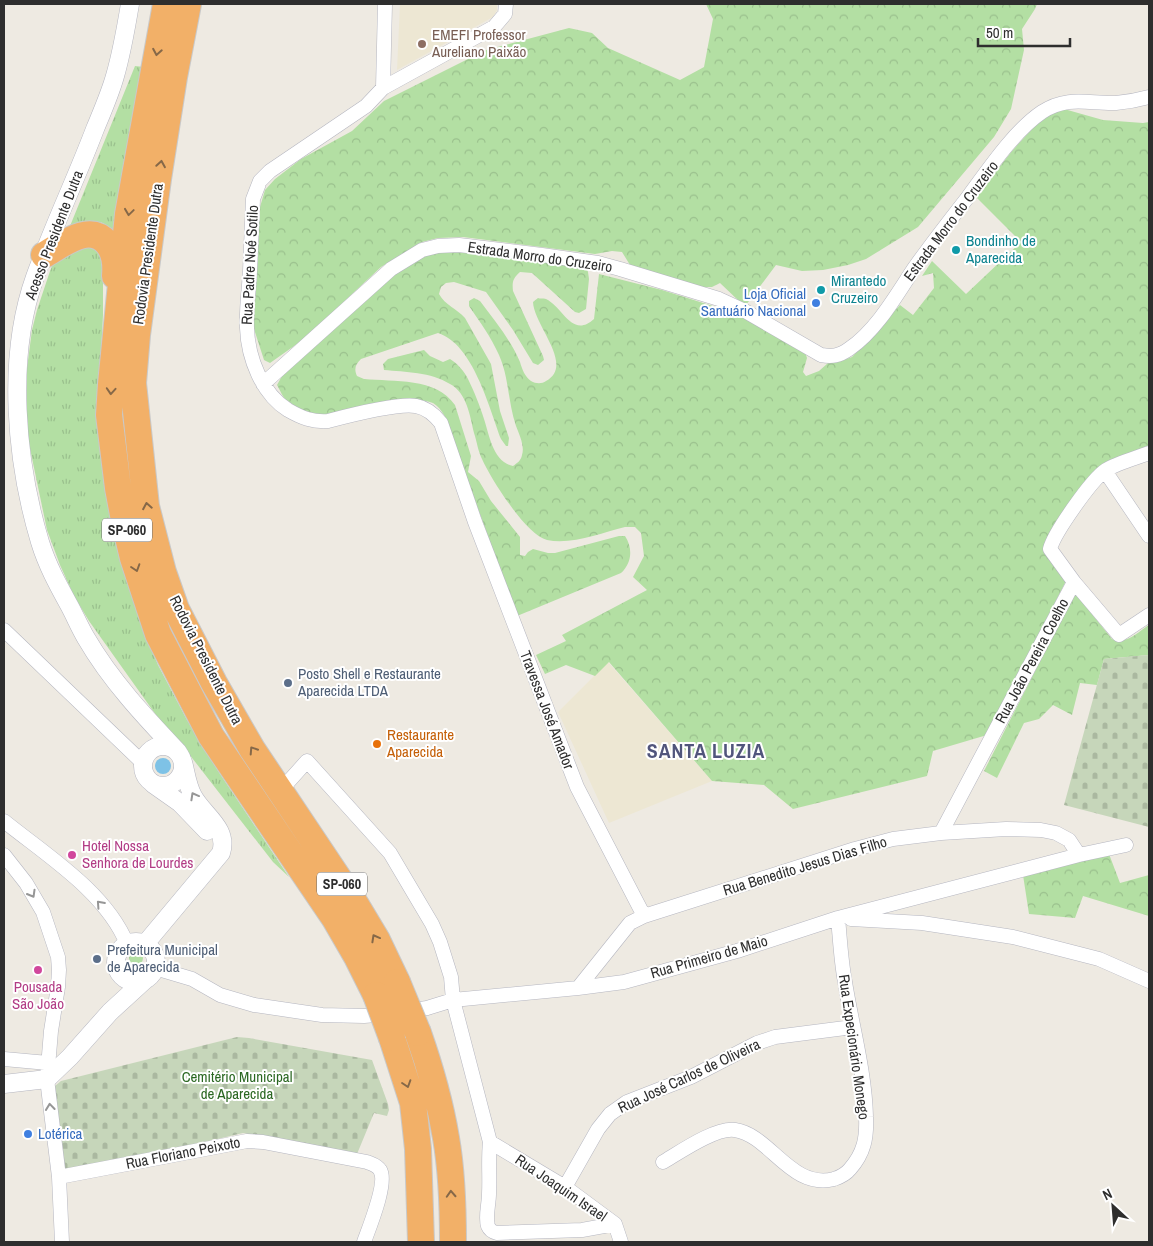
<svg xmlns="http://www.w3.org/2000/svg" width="1153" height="1246" viewBox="0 0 1153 1246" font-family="'Archivo Narrow',sans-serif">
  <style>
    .education { fill: #ede7d3 }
    .grass { fill: url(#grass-tufts) }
    .forest { fill: url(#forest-crowns) }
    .cemetery { fill: url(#cemetery-stones) }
    .water { fill: #7ec2e6 }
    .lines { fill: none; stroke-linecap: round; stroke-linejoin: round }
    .minor-casing { stroke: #b5b6c0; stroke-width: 15 }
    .tertiary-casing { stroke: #b5b6c0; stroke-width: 19 }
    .motorway-casing { stroke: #c9c9c9; stroke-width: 28 }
    .minor { stroke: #fff; stroke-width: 14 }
    .tertiary { stroke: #fff; stroke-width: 18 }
    .motorway { stroke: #f2b068; stroke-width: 26 }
    .motorway-bridge-casing { stroke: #c9c9c9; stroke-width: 28; stroke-linecap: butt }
    .motorway-bridge { stroke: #f2b068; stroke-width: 26 }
    .oneway { stroke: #866848 }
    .oneway2 { stroke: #969696 }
    .education-dot { fill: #8d6e63; stroke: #fff; stroke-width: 2 }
    .culture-dot { fill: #0f9aa8; stroke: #fff; stroke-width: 2 }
    .shop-dot { fill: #3f7fe0; stroke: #fff; stroke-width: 2 }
    .service-dot { fill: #5c6f8a; stroke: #fff; stroke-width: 2 }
    .food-dot { fill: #e8710a; stroke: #fff; stroke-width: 2 }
    .hotel-dot { fill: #d1479c; stroke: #fff; stroke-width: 2 }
    .labels { text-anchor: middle; stroke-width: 4; stroke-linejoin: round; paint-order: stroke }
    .shield { fill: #fff; stroke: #6d6d6d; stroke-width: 1 }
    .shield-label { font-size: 14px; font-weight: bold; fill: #2e2e2e }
    .education-label { font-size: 15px; fill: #785e54; stroke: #fff; text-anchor: start }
    .street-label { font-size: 15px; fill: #2e2e2e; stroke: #fff }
    .culture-label { font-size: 15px; fill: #0d838f; stroke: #fff; text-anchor: start }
    .shop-label { font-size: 15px; fill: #366cbe; stroke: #fff; text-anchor: end }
    .service-label { font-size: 15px; fill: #4e5e75; stroke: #fff; text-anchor: start }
    .food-label { font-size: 15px; fill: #c56008; stroke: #fff; text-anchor: start }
    .hotel-label { font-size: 15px; fill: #b23c85; stroke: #fff; text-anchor: start }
    .park-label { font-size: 15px; fill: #2a6721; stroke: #fff }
    .district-label { font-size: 20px; font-weight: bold; letter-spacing: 1px; fill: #51557c; stroke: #fff }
  </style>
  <defs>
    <pattern id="grass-tufts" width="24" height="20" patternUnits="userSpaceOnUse" patternTransform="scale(1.25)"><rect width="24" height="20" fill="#b3dfa3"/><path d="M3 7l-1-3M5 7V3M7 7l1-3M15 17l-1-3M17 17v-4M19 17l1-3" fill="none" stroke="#9ac08d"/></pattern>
    <pattern id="forest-crowns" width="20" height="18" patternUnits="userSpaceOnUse" patternTransform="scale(1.25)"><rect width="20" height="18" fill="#b3dfa3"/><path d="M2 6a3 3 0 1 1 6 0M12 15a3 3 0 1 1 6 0" fill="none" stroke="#9ac08d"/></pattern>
    <pattern id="cemetery-stones" width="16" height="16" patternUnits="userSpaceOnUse" patternTransform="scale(1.25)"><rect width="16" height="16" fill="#c6d6ba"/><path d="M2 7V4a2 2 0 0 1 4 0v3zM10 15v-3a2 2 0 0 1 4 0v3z" fill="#aab8a0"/></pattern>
  </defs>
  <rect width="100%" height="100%" fill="#eeeae2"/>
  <path class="education" d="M400,4H497V10L493,17L397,70Z
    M608,662L712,781L609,823L558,712Z"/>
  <path class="grass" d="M135,66L144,67L116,238C113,234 110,228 106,225C96,217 79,226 68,231Z
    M84,242L96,250L100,256L103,271V315L99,391L124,571L139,619L158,665L187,720L218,771L289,877L273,862L189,754L156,715L89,621L74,596L60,565L47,530L28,439L26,406L27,368L32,330L37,310L50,271L59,251Z
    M129 958a7 7 0 1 1 14 0a7 7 0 1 1-14 0Z"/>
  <path class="forest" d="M706,4H1037L1035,9L1022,29L1024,50L1011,109L994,137L918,227L866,259L848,265L823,270L802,271L776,265L746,305L740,302L720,283L712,287H701L630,265L622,252L612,251L595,254L463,237L438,238L422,242L381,267L304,339L270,363L264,360L253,326L260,207L265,190L275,179L301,159L352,131L384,101L486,50L569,28L592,33L608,48L680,80L704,67L713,19Z
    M1064,109L1103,120L1143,123L1149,122V445L1110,463L1046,541L1066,581L987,735L933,751L927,776L793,809L764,785L712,781L609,662L595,676L566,665L545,674L536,655L566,641L562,635L647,590L633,577L644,556L641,533L635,527H625C601,533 572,545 547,540C526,535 491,479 482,459C478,451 477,442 474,433C470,416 467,393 450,384C431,372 405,372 384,370L383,364L388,359L424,350L430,356L443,362L450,359C458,364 464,371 468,379C474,391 480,406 484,419C489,434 493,462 513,466C517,463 521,461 522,455C525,446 519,434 516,426C508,403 509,377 499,355C491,337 480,322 469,306V301L474,298L480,301C495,321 510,339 520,362C522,369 525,377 531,381C536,384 542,384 546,381C575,365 534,326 533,302L538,298C540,299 543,298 546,299C563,307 572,339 594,319L599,274L662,290L735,313L805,352L807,358L803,372L806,376L819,371L828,363L838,362L852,357L900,305L913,315L934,288L933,273L922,276L932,261L966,294L1021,242L976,197L1012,151L1043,117Z
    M447,250L586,266L588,272L589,279L586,309L579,313L575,312L532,273L520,272C513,278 512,282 513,291L543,356L544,360L538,365L533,363L513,330L486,292L454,282L446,283L441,287L439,294C445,305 457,309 465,318L491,364L500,411L509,438L508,446H506L501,439C489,407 473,344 438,333L361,359C355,365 354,369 357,376L364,379C394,382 436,377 455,405L471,456L468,472L479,481L491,501L520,537V555L525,556L528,552L533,549L548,553H555L619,536H625C633,548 632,563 621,573L517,616L444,415C441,410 438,406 433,403C414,394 354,411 331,415C316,415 300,412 288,402C283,398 280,390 277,385L282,376L392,275L420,257Z
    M1075,593L1112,639C1126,645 1138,632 1149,625V655L1104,659L1097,685L1080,683L1072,715L1053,705L1039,719L1024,723L997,778L984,771Z
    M1109,854L1120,883L1149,875V916L1083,896L1075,918L1029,914L1023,875Z"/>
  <path class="cemetery" d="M1149,655V827L1064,805L1104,659Z
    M237,1037L249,1038L372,1060L388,1104L389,1110L387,1116L374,1113L357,1154L243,1133L60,1176L55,1086L61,1081Z"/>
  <path class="water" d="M155 766a8 8 0 1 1 16 0a8 8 0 1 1-16 0Z"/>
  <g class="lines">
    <g class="minor-casing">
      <path id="minor" d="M506,4L505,14L494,27L383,88L366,106L270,171L260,181L253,199C252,223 251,247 250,271C249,290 246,309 247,328C248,358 262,394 288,410C302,418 312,422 328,421C347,416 398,403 416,406C427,408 434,414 441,423L475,522L577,787L644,916
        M383,88L385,4
        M263,384L391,269L422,250L438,246L459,245L542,255L598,263L620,269L719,299L745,311L821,355C832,357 839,356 849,349C877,330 897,294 915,267C932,243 950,220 968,197C988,170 1014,131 1042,112C1068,95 1089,104 1116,103C1127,102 1138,100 1149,97
        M1149,453C1136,458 1117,463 1106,470C1092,479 1054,533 1050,549L1074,582L1119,635L1149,615
        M1105,471L1149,536
        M4,630L143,763
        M281,790L307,761L390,853L432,924L440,942L451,977L453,1000L490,1142C488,1160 490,1177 489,1194C489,1204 485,1217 488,1226C490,1231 493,1232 497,1233L582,1230L615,1224
        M4,821C46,855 106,892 127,944
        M941,833L1074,582
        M4,855L26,883L43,912L58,957L59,970L58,987L51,1031L47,1079L59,1177L62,1242
        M851,919L922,923L1013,937L1099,959L1149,981
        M155,968L192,979L220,995L254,1005L322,1015L364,1016L388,1014L427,1008L453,1000L578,988L624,982L737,951L838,918L1079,855L1126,845
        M578,988L630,923L644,916L855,849L893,839L941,833L1006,829L1041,830L1056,833L1069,840L1079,855
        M4,1059L48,1063
        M490,1142L565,1187L615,1224L621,1242
        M663,1162C680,1152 716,1127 735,1130C770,1135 791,1190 834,1179C840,1177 846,1174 850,1169C864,1153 867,1138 866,1117C865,1072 852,1026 845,982C841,961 840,939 838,918
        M59,1177L247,1141L263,1142L367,1162C372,1164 377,1165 380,1170C388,1182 369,1228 364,1242
        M565,1187L598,1129L610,1114L627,1102L691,1077L757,1043L775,1037L853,1027"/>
    </g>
    <g class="tertiary-casing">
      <path id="tertiary" d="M130,4C126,28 122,52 115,76C110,94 102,112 95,129C76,179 53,227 35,277C6,358 16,462 40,542C47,565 58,585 69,605C75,616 80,628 86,638C111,681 145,717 178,752
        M143 766a20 20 0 1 1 40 0a20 20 0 1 1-40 0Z
        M153,784L180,803L207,831
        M116 962a20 20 0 1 1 40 0a20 20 0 1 1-40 0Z
        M145,944L221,853C229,828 203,815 193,796C187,785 186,773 183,762
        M4,1084L47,1079L70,1057L110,1012L146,979"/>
    </g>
    <g class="motorway-casing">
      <path id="motorway" d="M166,4L128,214L111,384L109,415L118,488L124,520L133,558L158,634L211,736L335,919L357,957L376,995
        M188,4L174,77L158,179L137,335L133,383L146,506L163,572L176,609L214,683L252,749L353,900L377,940L397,982
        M44,255C62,245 89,222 107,243C115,252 116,265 115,276
        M418,1033C430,1067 440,1102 446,1138C452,1172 453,1208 453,1242
        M392,1038L413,1103L418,1149L421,1242"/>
    </g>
    <use href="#minor" class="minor"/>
    <use href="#tertiary" class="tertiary"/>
    <use href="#motorway" class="motorway"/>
    <g class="motorway-bridge-casing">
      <path id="motorway-bridge" d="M397,982L418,1033
        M376,995L392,1038"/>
    </g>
    <use href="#motorway-bridge" class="motorway-bridge"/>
  </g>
  <defs><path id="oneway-chevron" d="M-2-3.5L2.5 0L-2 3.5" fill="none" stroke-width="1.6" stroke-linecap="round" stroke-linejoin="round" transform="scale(1.25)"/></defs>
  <g class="oneway">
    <use href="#oneway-chevron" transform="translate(157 52) rotate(100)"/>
    <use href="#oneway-chevron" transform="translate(161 164) rotate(-81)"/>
    <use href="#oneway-chevron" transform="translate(129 212) rotate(98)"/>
    <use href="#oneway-chevron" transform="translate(111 391) rotate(94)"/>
    <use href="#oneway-chevron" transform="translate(147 506) rotate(-100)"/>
    <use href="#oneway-chevron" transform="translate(136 568) rotate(72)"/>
    <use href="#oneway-chevron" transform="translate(253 750) rotate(-123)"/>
    <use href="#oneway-chevron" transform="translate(375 938) rotate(-119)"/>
    <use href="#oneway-chevron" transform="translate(407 1084) rotate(72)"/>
    <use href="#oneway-chevron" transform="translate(451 1194) rotate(-93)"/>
  </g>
  <g class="oneway2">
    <use href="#oneway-chevron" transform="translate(194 796) rotate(-119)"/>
    <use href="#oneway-chevron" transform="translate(32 894) rotate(60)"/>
    <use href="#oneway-chevron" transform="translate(100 904) rotate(-132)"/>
    <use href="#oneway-chevron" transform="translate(50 1107) rotate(-96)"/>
  </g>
  <circle class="education-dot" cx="422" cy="44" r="5"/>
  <g class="culture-dot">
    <circle cx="956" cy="250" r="5"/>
    <circle cx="821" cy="290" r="5"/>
  </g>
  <g class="shop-dot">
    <circle cx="816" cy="303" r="5"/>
    <circle cx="28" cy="1134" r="5"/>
  </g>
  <g class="service-dot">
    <circle cx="288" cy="683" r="5"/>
    <circle cx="97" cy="959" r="5"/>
  </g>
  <circle class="food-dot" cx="377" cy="744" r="5"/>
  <g class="hotel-dot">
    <circle cx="72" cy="855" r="5"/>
    <circle cx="38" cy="970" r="5"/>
  </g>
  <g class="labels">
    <g class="shield">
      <rect x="102" y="518.5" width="50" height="23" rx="4"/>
      <rect x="317" y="872.5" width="50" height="23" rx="4"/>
    </g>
    <g class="shield-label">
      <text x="127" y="535">SP-060</text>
      <text x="342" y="889">SP-060</text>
    </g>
    <g class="education-label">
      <text x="432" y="40">EMEFI Professor<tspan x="432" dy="17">Aureliano Paixão</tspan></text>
    </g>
    <g class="street-label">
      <text transform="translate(951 221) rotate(-53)" y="5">Estrada Morro do Cruzeiro</text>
      <text transform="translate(54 235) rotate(-69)" y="5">Acesso Presidente Dutra</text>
      <text transform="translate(148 254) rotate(-82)" y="5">Rodovia Presidente Dutra</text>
      <text transform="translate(540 257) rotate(8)" y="5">Estrada Morro do Cruzeiro</text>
      <text transform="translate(250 265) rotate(-87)" y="5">Rua Padre Noé Sotilo</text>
      <text transform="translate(206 660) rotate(63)" y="5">Rodovia Presidente Dutra</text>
      <text transform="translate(1032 661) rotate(-62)" y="5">Rua João Pereira Coelho</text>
      <text transform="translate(547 710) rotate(69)" y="5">Travessa José Amador</text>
      <text transform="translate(805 866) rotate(-17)" y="5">Rua Benedito Jesus Dias Filho</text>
      <text transform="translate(709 957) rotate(-16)" y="5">Rua Primeiro de Maio</text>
      <text transform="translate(854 1047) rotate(82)" y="5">Rua Expecionário Monego</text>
      <text transform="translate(689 1076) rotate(-25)" y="5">Rua José Carlos de Oliveira</text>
      <text transform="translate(183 1153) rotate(-11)" y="5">Rua Floriano Peixoto</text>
      <text transform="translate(561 1188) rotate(34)" y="5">Rua Joaquim Israel</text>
    </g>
    <g class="culture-label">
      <text x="966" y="246">Bondinho de<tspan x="966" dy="17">Aparecida</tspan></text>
      <text x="831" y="286">Mirantedo<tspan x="831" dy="17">Cruzeiro</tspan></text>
    </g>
    <g class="shop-label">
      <text x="806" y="299">Loja Oficial<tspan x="806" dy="17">Santuário Nacional</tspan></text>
      <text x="38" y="1139" text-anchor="start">Lotérica</text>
    </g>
    <g class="service-label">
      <text x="298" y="679">Posto Shell e Restaurante<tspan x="298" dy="17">Aparecida LTDA</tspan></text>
      <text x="107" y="955">Prefeitura Municipal<tspan x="107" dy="17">de Aparecida</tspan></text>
    </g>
    <g class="food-label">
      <text x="387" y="740">Restaurante<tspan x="387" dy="17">Aparecida</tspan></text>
    </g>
    <g class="hotel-label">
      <text x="82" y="851">Hotel Nossa<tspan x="82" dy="17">Senhora de Lourdes</tspan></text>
      <text x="38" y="992" text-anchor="middle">Pousada<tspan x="38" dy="17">São João</tspan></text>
    </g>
    <g class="park-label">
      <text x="237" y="1082">Cemitério Municipal<tspan x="237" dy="17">de Aparecida</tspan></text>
    </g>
    <g class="district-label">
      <text x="706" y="758">SANTA LUZIA</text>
    </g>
  </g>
  <rect width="1153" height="1246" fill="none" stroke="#2e2e2e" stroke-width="10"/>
  <g transform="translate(1113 1206) rotate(334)" stroke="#ffffff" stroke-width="4" paint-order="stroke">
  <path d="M0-4L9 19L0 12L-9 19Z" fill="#2e2e2e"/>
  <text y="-8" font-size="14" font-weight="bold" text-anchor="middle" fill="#2e2e2e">N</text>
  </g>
  <path d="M978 38v8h92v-8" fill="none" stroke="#2e2e2e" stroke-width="2.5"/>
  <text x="986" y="38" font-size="15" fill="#2e2e2e" stroke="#ffffff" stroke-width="4" paint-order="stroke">50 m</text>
</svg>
